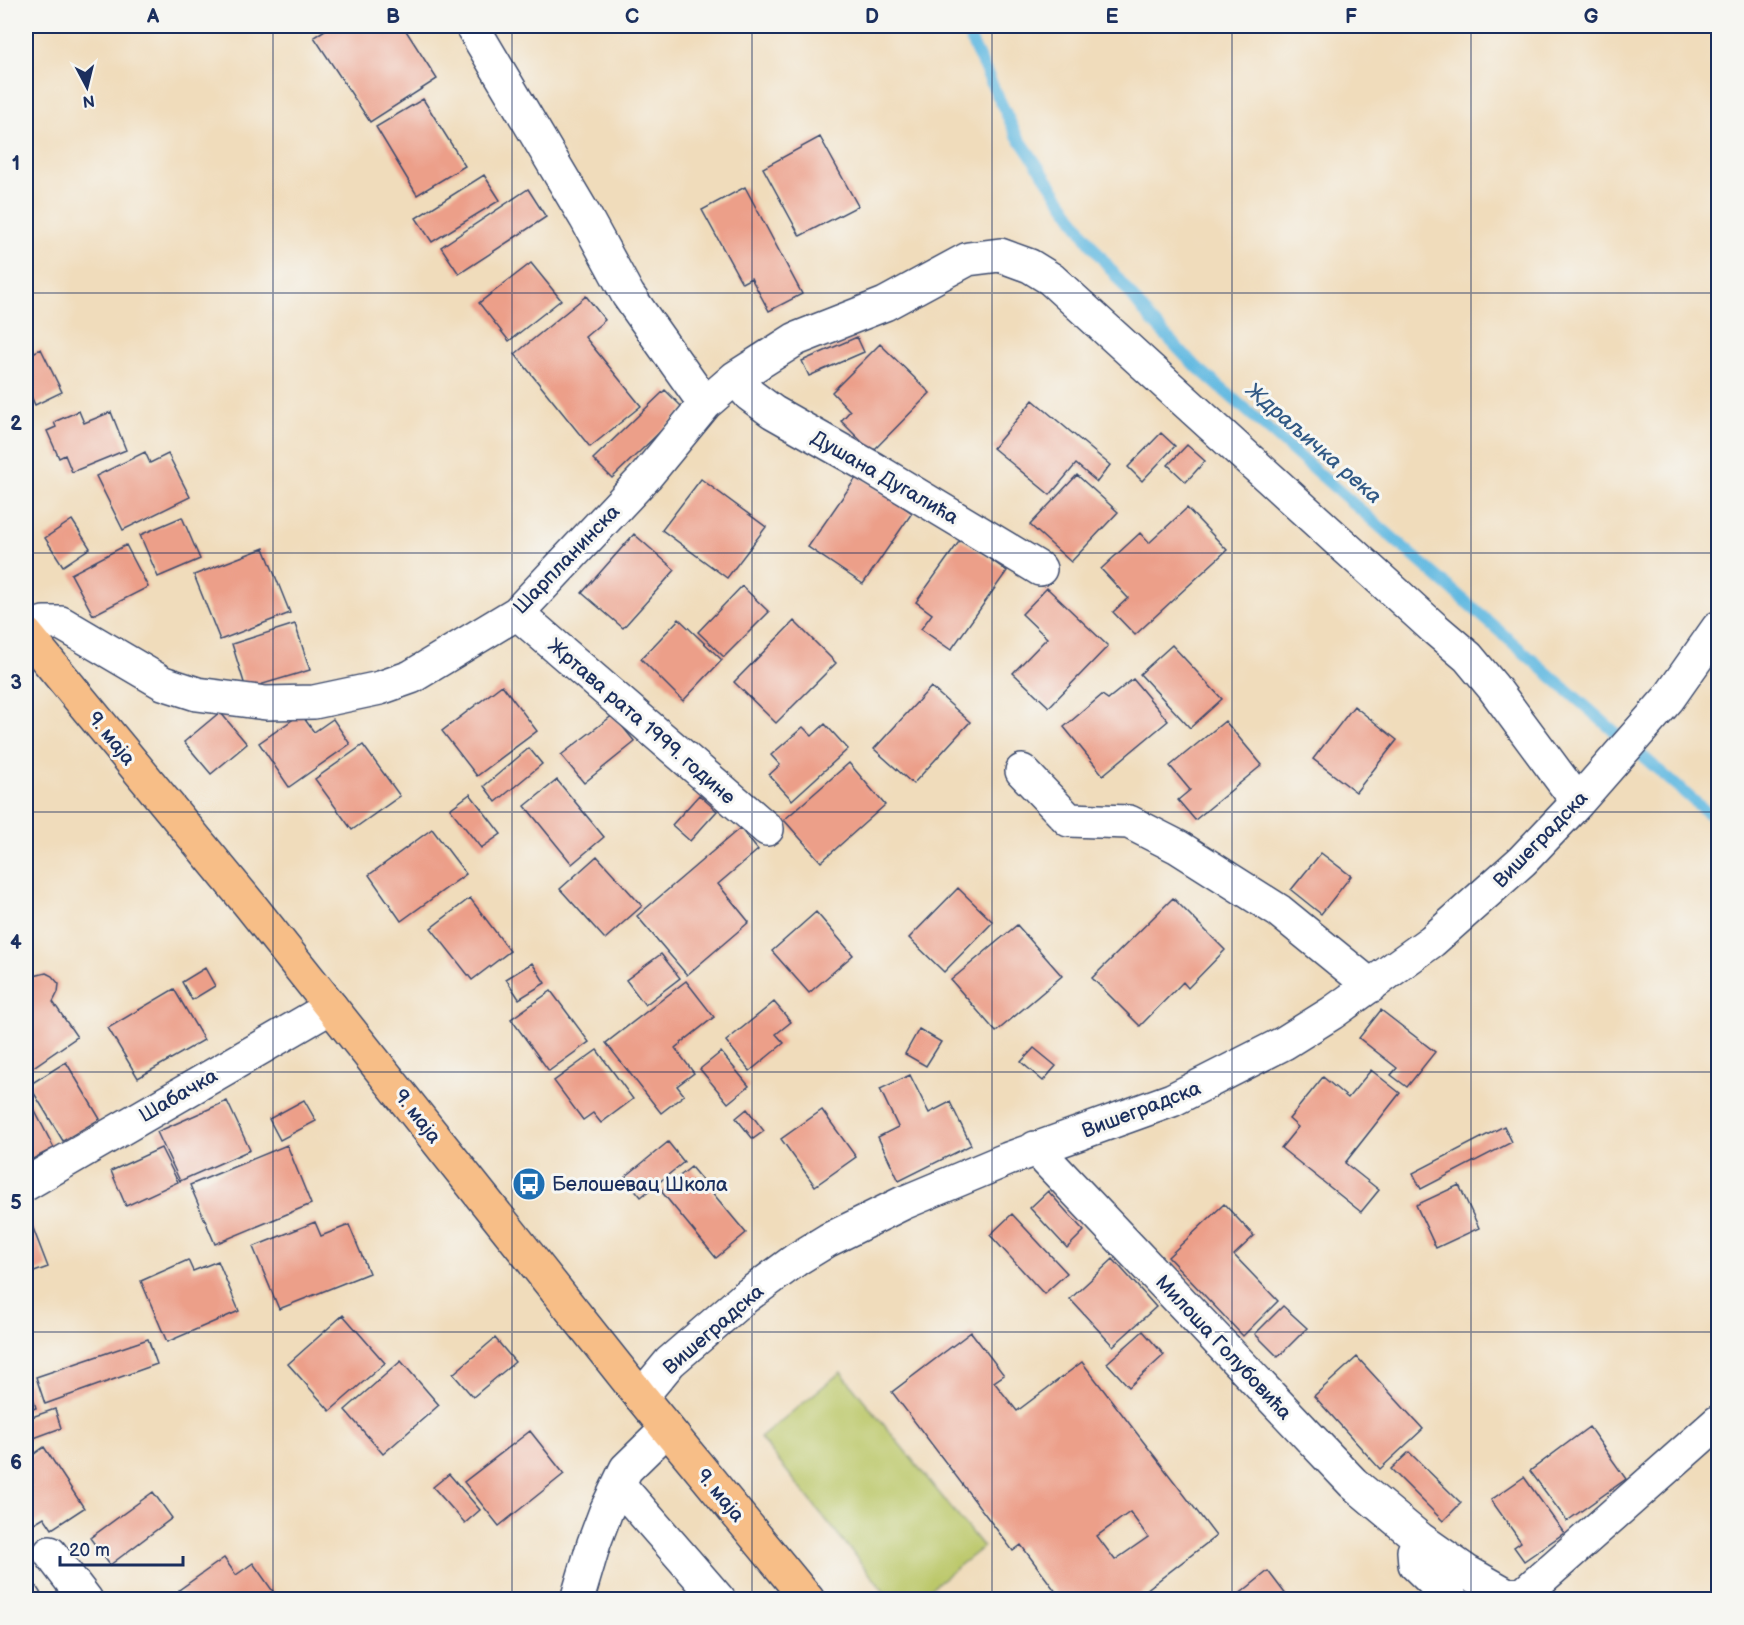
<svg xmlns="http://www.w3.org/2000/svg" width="1744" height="1625" viewBox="0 0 1744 1625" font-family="'Balsamiq Sans',sans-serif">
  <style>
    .green { fill: #bcc86a; stroke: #6c7c64; stroke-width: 1.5 }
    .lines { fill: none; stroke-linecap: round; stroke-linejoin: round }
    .stream { stroke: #64bae1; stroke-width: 12 }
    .building { fill: #ec9f89; fill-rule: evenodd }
    .minor-casing { stroke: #3b496c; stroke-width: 36 }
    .major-casing { stroke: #3b496c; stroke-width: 36 }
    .minor { stroke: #fff; stroke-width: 33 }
    .major { stroke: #f7be87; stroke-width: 33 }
    .grid { fill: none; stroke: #1b2f5e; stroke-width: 1.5; stroke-opacity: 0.55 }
    .labels { text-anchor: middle; stroke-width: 6; stroke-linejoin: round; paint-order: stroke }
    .street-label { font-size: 20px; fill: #1b2f5e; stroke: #f6f6f2 }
    .poi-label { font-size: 20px; fill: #1b2f5e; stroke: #f6f6f2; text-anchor: start }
    .water-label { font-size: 21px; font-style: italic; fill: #315985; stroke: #f6f6f2 }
    .neatline { fill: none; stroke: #1b2f5e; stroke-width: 2 }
    .grid-label { font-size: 20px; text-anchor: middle; font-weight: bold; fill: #1b2f5e }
  </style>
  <rect width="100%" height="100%" fill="#f6f6f2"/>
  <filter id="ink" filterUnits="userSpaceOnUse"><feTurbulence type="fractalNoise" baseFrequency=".0167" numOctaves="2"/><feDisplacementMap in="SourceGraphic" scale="12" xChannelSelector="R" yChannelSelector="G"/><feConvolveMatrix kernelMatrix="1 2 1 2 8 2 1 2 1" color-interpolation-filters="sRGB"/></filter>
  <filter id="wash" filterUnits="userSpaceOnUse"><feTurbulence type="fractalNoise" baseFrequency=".008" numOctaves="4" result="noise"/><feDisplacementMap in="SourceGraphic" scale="24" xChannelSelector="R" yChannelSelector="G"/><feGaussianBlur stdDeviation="1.35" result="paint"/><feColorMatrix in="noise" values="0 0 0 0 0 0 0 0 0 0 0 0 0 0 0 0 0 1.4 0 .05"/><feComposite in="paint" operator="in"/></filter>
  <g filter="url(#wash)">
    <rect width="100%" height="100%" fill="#f0dcbb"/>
    <path class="green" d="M841,1372L983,1547L917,1599H890L760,1438Z"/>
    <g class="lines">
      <path class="stream" d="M964,26L1016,134L1093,247L1150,319L1190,361L1718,822"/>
    </g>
    <g id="blocks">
      <path class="building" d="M331,26H403L437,79L370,122L314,37Z
        M423,99L465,166L417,195L376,127Z
        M820,137L858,206L800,236L763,168Z
        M484,175L500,200L432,242L416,218Z
        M745,187L802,294L769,311L751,278L742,283L702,210Z
        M528,189L546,217L459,274L441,247Z
        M531,263L561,300L509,341L479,303Z
        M586,296L605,320L585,337L641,406L590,447L515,354Z
        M857,337L864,352L809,376L802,361Z
        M880,344L930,393L872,452L841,421L850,411L832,392Z
        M41,349L62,392L35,405L26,385V356Z
        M665,390L684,409L612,478L593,459Z
        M1033,400L1110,465L1097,482L1076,464L1050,495L993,448Z
        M79,411L84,423L111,412L126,450L72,472L65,455L59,458L47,431L56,427L54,422Z
        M1161,433L1175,446L1142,481L1128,467Z
        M1187,445L1205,461L1186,482L1168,465Z
        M145,452L150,463L168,454L190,497L123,530L96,476Z
        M858,475L912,513L863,584L808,547Z
        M1077,475L1118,512L1071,562L1030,525Z
        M701,479L766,527L727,578L662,530Z
        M1187,508L1227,550L1135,635L1113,612L1128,598L1101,569L1140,533L1149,543Z
        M182,517L200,559L158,577L140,535Z
        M72,520L90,548L63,566L45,538Z
        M634,534L675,570L623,628L582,593Z
        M961,539L1007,571L951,650L921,629L932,614L916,602Z
        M126,545L148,587L93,615L71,574Z
        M264,548L290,613L220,640L194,575Z
        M742,586L769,612L724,657L698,632Z
        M1047,588L1108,646L1049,707L1013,673L1047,638L1022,614Z
        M679,619L722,660L683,701L641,659Z
        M794,621L836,663L776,723L734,682Z
        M295,624L310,670L246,689L232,644Z
        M1172,645L1222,699L1190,728L1140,674Z
        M1133,679L1168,721L1103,775L1064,727L1102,695L1108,699Z
        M502,685L537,731L477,776L442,731Z
        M931,687L970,722L913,784L874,749Z
        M1354,706L1397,740L1356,792L1313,759Z
        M220,712L247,744L211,774L184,742Z
        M301,714L314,732L333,719L350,744L289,787L259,743Z
        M613,715L635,742L584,783L561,755Z
        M1225,721L1262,765L1195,820L1178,800L1190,790L1170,766Z
        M825,724L848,749L792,800L769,775L780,765L771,755L803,727L812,736Z
        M363,745L400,796L352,830L315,779Z
        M529,748L542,764L496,802L484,786Z
        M849,763L885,805L821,862L784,820Z
        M557,780L604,837L572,864L525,806Z
        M470,794L501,834L481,848L450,809Z
        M699,795L717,811L690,841L672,825Z
        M740,828L758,850L718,884L749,922L687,975L637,916Z
        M432,829L466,874L401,921L369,875Z
        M1321,853L1351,876L1321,914L1291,890Z
        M597,856L642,906L605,939L560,889Z
        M958,888L993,922L944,972L909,938Z
        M470,898L510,951L472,980L431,928Z
        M1173,898L1225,950L1188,988L1183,982L1140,1026L1092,978Z
        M816,912L853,955L809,993L772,951Z
        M1017,925L1062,976L996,1032L951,980Z
        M661,954L680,978L645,1005L626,980Z
        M532,963L545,983L519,999L506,979Z
        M205,968L215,986L192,1000L182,982Z
        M46,973L52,976L59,984L58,992L53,1002L77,1037L26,1072V982L34,976Z
        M686,981L714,1017L675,1048L694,1073L677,1086L684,1095L661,1113L606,1043Z
        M174,989L204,1040L138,1078L108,1028Z
        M551,991L589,1042L549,1071L511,1019Z
        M774,1002L791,1022L776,1034L784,1043L750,1071L726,1041Z
        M1381,1010L1435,1052L1407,1087L1391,1075L1397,1068L1359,1038Z
        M919,1029L941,1042L926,1066L905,1054Z
        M1034,1048L1056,1066L1043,1081L1021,1062Z
        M597,1050L633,1099L601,1123L593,1113L583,1120L554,1081Z
        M721,1052L749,1086L728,1103L700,1069Z
        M66,1062L100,1119L63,1141L29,1085Z
        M1371,1070L1400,1093L1345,1163L1379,1190L1361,1212L1281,1148L1298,1127L1289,1119L1323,1077L1348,1098Z
        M910,1075L929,1113L950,1102L971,1145L899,1181L878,1137L898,1127L880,1089Z
        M26,1094L54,1148L27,1162L26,1160Z
        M304,1100L316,1121L280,1140L269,1119Z
        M227,1101L250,1150L180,1181L157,1132Z
        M747,1109L764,1131L753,1139L736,1118Z
        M822,1110L856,1157L815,1186L781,1139Z
        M1504,1126L1512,1142L1421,1189L1413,1173Z
        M668,1142L684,1162L641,1197L625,1177Z
        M287,1145L311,1204L215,1244L190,1185Z
        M161,1148L178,1182L126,1206L111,1171Z
        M691,1167L746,1233L716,1258L661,1191Z
        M1459,1185L1479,1228L1436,1248L1416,1205Z
        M1048,1191L1084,1231L1067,1248L1030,1208Z
        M1224,1204L1254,1236L1234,1255L1278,1301L1243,1336L1168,1257Z
        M26,1210L48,1267L26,1275Z
        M1012,1214L1067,1273L1044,1294L990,1235Z
        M315,1222L321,1236L349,1225L369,1273L279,1309L253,1247Z
        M1113,1259L1156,1307L1113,1346L1070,1299Z
        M188,1260L193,1271L218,1261L239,1311L167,1342L141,1281Z
        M1283,1306L1307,1328L1278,1357L1255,1334Z
        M343,1315L385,1363L330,1411L288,1364Z
        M1143,1331L1164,1355L1129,1387L1107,1363Z
        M971,1332L1004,1375L994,1382L1017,1411L1082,1362L1216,1536L1133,1600H1062L1021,1545L1013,1551L892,1392ZM1130,1512L1148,1537L1115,1560L1097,1536Z
        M495,1338L515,1362L473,1397L453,1374Z
        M148,1339L157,1364L45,1404L36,1377Z
        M1357,1357L1423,1429L1380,1469L1314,1396Z
        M401,1361L439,1405L383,1454L345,1410Z
        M29,1383L36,1408L26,1411V1384Z
        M55,1409L61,1428L26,1441V1419Z
        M1589,1427L1626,1479L1567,1521L1530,1471Z
        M530,1431L564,1474L499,1526L464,1482Z
        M44,1447L84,1508L52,1529L44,1517L26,1528V1460Z
        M1409,1452L1461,1503L1443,1521L1391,1469Z
        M449,1474L480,1510L465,1523L433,1487Z
        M1524,1477L1564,1533L1524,1561L1514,1547L1521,1542L1491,1500Z
        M153,1492L172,1518L110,1565L90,1538Z
        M224,1558L236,1575L253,1563L279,1600H185L179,1590Z
        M1268,1571L1290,1600H1232Z
        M27,1572L45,1600H26V1573Z"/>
    </g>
  </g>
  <g filter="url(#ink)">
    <use href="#blocks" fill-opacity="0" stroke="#3b496c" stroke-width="1.5"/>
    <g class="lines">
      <g class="minor-casing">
        <path id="minor" d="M472,26L586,218L628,295L705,404
          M735,378L750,395L773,412L872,468L1040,569
          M517,613L767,829
          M26,630L44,623H61L163,683L197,694L266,703L314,702L380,688L411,677L517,613L646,476L705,404L735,378L796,339L885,304L968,259L1000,255L1030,266L1051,279L1434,628L1468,657L1493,687L1578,802
          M1022,771L1069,820L1129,822L1178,847L1279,911L1371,986
          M1035,1148L1353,1483L1420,1539L1467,1572L1504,1593L1513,1595L1525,1593L1718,1422
          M26,1184L331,1007
          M641,1397L670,1362L744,1298L797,1259L828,1240L903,1203L1008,1159L1172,1100L1284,1043L1332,1013L1432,941L1522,861L1578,802L1668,699L1718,628
          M619,1485L719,1600
          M1420,1539L1414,1551L1415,1564L1452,1600
          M50,1553L86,1600
          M577,1600L594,1543L606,1511L626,1469L667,1429"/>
      </g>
      <g class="major-casing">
        <path id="major" d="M26,634L250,905L641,1397L808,1600"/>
      </g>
      <use href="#minor" class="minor"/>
      <use href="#major" class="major"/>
    </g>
  </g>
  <path class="grid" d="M273,26V1600M512,26V1600M752,26V1600M992,26V1600M1232,26V1600M1471,26V1600M26,293H1718M26,553H1718M26,812H1718M26,1072H1718M26,1332H1718"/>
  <defs>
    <g id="bus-disc" transform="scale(1.725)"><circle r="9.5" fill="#1f6fb2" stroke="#f6f6f2"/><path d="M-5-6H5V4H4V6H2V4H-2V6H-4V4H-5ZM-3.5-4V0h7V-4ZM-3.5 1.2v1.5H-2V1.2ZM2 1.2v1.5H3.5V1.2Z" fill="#fff"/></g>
  </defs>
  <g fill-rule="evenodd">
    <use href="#bus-disc" x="529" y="1184"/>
  </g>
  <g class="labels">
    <g class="street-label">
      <text transform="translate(885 477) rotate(30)" y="7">Душана Дугалића</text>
      <text transform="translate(566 559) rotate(-46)" y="7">Шарпланинска</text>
      <text transform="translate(642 721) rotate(41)" y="7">Жртава рата 1999. године</text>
      <text transform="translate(112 738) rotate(51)" y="7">9. маја</text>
      <text transform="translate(1540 839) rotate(-46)" y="7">Вишеградска</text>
      <text transform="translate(178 1095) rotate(-30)" y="7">Шабачка</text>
      <text transform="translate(1141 1109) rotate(-21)" y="7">Вишеградска</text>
      <text transform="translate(418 1116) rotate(52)" y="7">9. маја</text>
      <text transform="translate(713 1329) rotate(-41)" y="7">Вишеградска</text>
      <text transform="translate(1224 1347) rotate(47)" y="7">Милоша Голубовића</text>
      <text transform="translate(721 1495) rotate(50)" y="7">9. маја</text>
    </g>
    <g class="poi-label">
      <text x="552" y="1191">Белошевац Школа</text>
    </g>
    <g class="water-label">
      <text transform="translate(1314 443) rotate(41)" y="7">Ждраљичка река</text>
    </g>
  </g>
  <rect width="1744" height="1625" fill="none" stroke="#f6f6f2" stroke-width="66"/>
  <g transform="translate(87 87) rotate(173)" stroke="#f6f6f2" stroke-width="4.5" paint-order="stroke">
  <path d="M0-4.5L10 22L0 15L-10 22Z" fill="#1b2f5e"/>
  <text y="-9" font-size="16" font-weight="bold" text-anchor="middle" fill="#1b2f5e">N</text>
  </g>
  <path d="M60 1556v9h123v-9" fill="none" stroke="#1b2f5e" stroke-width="3"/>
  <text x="69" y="1556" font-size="18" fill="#1b2f5e" stroke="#f6f6f2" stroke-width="4.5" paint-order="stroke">20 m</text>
  <rect x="33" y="33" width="1678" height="1559" class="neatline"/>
  <g class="grid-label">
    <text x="153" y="23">A</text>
    <text x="393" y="23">B</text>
    <text x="632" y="23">C</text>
    <text x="872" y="23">D</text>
    <text x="1112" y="23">E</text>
    <text x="1351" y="23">F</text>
    <text x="1591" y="23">G</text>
    <text x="16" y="170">1</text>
    <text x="16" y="430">2</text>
    <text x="16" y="689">3</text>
    <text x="16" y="949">4</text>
    <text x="16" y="1209">5</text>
    <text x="16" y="1469">6</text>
  </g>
</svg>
